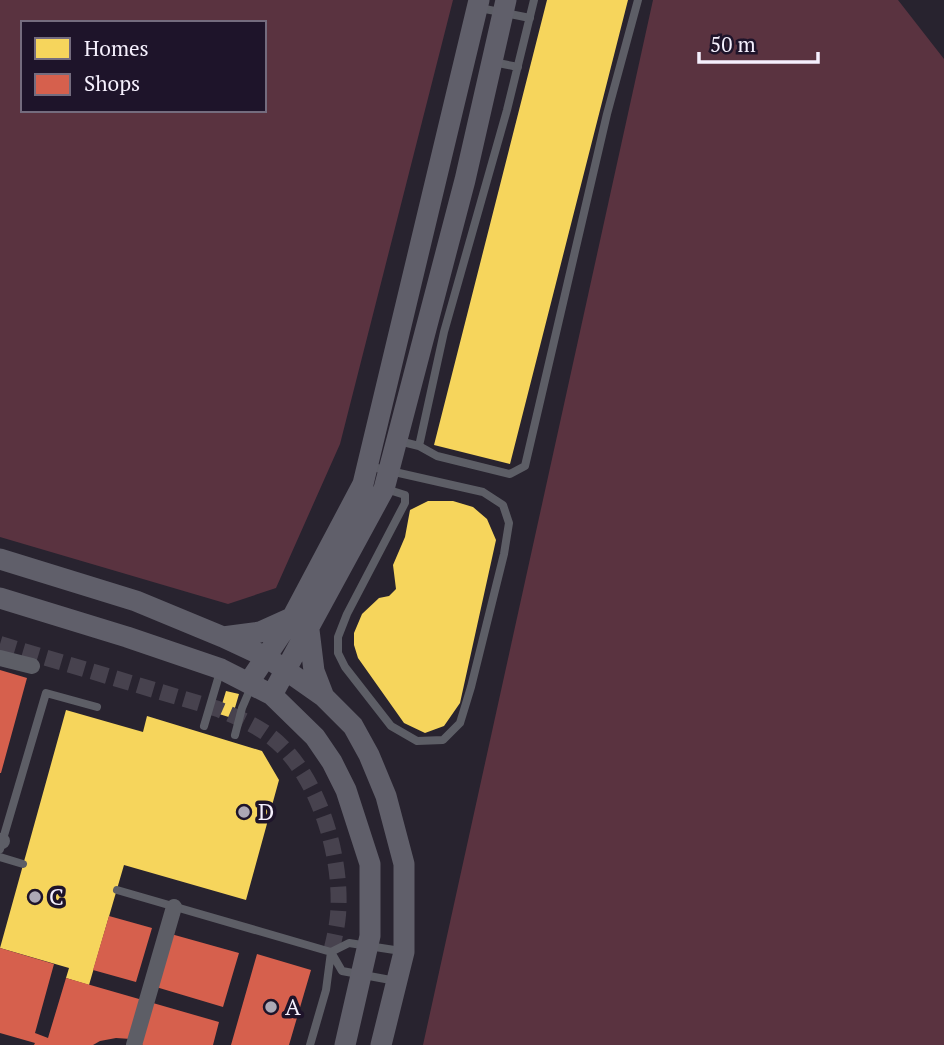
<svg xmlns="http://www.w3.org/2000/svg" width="944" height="1045" viewBox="0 0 944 1045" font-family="'PT Serif',serif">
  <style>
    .green { fill: #5a3340; fill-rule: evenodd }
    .homes { fill: #f6d55c }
    .shops { fill: #d6604d }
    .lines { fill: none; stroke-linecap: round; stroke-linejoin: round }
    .street-tunnel { stroke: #47424e; stroke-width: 16; stroke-dasharray: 16 8; stroke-linecap: butt }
    .lane { stroke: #5d5e66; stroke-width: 8 }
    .street { stroke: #5d5e66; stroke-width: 16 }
    .secondary { stroke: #605f6a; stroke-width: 21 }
    .poi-dot { fill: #ada8b5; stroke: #1e142a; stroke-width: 2.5 }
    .labels { text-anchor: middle; stroke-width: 7; stroke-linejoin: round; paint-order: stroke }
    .poi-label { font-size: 23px; fill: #f5f0fd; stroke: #1e142a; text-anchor: start }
  </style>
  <rect width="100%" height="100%" fill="#28232f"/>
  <path class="green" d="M0,0H453L340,444L276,588L228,604L0,537ZM23,23H264V110H23Z
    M653,0H898L944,59V1045H423Z"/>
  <path class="homes" d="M547,0H628L510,464L434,445Z
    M428,501H453L473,507L487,519L496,540L460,703L444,726L425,733L404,723L358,658L354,645V633L362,614L379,598L389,596L396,589L393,565L405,537L410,510Z
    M226,691L239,694L232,718L219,714Z
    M66,710L143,732L147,716L262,751L279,780L246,900L124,865L89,985L66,978L69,968L0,948Z"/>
  <path class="shops" d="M0,670L27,678L1,773H0Z
    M109,916L152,928L136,982L93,970Z
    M171,934L239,953L223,1007L156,987Z
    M0,948L54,964L35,1033L48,1038L66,978L219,1022L213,1045H143L131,1039L116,1038L100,1041L93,1045H34L35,1043L0,1033Z
    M257,954L311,970L289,1045H231Z"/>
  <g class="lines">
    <path class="street-tunnel" d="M0,644L218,709C236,717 254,724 270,736C318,772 343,857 338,915C337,927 334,940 331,952"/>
    <path class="lane" d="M480,8L530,18
      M493,62L518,67
      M399,441L419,446L437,456L510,474L525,466L607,114L638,0
      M419,446L444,332L507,110L534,0
      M368,466L483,492L503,505L509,523L504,554L471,687L460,723L443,740L417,741L391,726L345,667L338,653V637L347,614L405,503V495L386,489
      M204,726L220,672
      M235,735L242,708L251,687
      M0,849L46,693L97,707
      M0,857L23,864
      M117,890L331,952L349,943L401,951
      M331,952L342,971L396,981
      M310,1045L326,990L331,952"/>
    <path class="street" d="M0,658L32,666
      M0,841H2
      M134,1045L174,907"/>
    <path class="secondary" d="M0,559L136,601L223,637L266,657L287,671L324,697L353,726L369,755L386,796L404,864V952L381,1045
      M0,598L127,637L221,669L272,695L315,737L332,762L346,790L370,864V936L345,1045
      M309,630L314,671L324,697
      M223,637L260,632L291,618
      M249,682L292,618L363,484L479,0
      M272,695L384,489L465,180L506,0"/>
  </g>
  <g class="poi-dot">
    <circle cx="244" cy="812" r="7"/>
    <circle cx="35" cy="897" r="7"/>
    <circle cx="271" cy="1007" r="7"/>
  </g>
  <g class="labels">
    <g class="poi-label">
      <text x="258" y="820">D</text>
      <text x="49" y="905">C</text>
      <text x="285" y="1015">A</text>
    </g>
  </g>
  <rect x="21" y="21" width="245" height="91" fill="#1e142a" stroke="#746c7e" stroke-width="2"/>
  <rect x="35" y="38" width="35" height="21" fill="#f6d55c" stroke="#746c7e" stroke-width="2"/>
  <text x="84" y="56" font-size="21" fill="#f5f0fd">Homes</text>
  <rect x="35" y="74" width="35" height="21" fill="#d6604d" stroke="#746c7e" stroke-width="2"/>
  <text x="84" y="91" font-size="21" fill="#f5f0fd">Shops</text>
  <path d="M699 52v10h119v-10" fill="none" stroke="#f5f0fd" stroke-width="3.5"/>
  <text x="710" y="52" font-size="21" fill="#f5f0fd" stroke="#1e142a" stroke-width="5" paint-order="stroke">50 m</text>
</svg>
